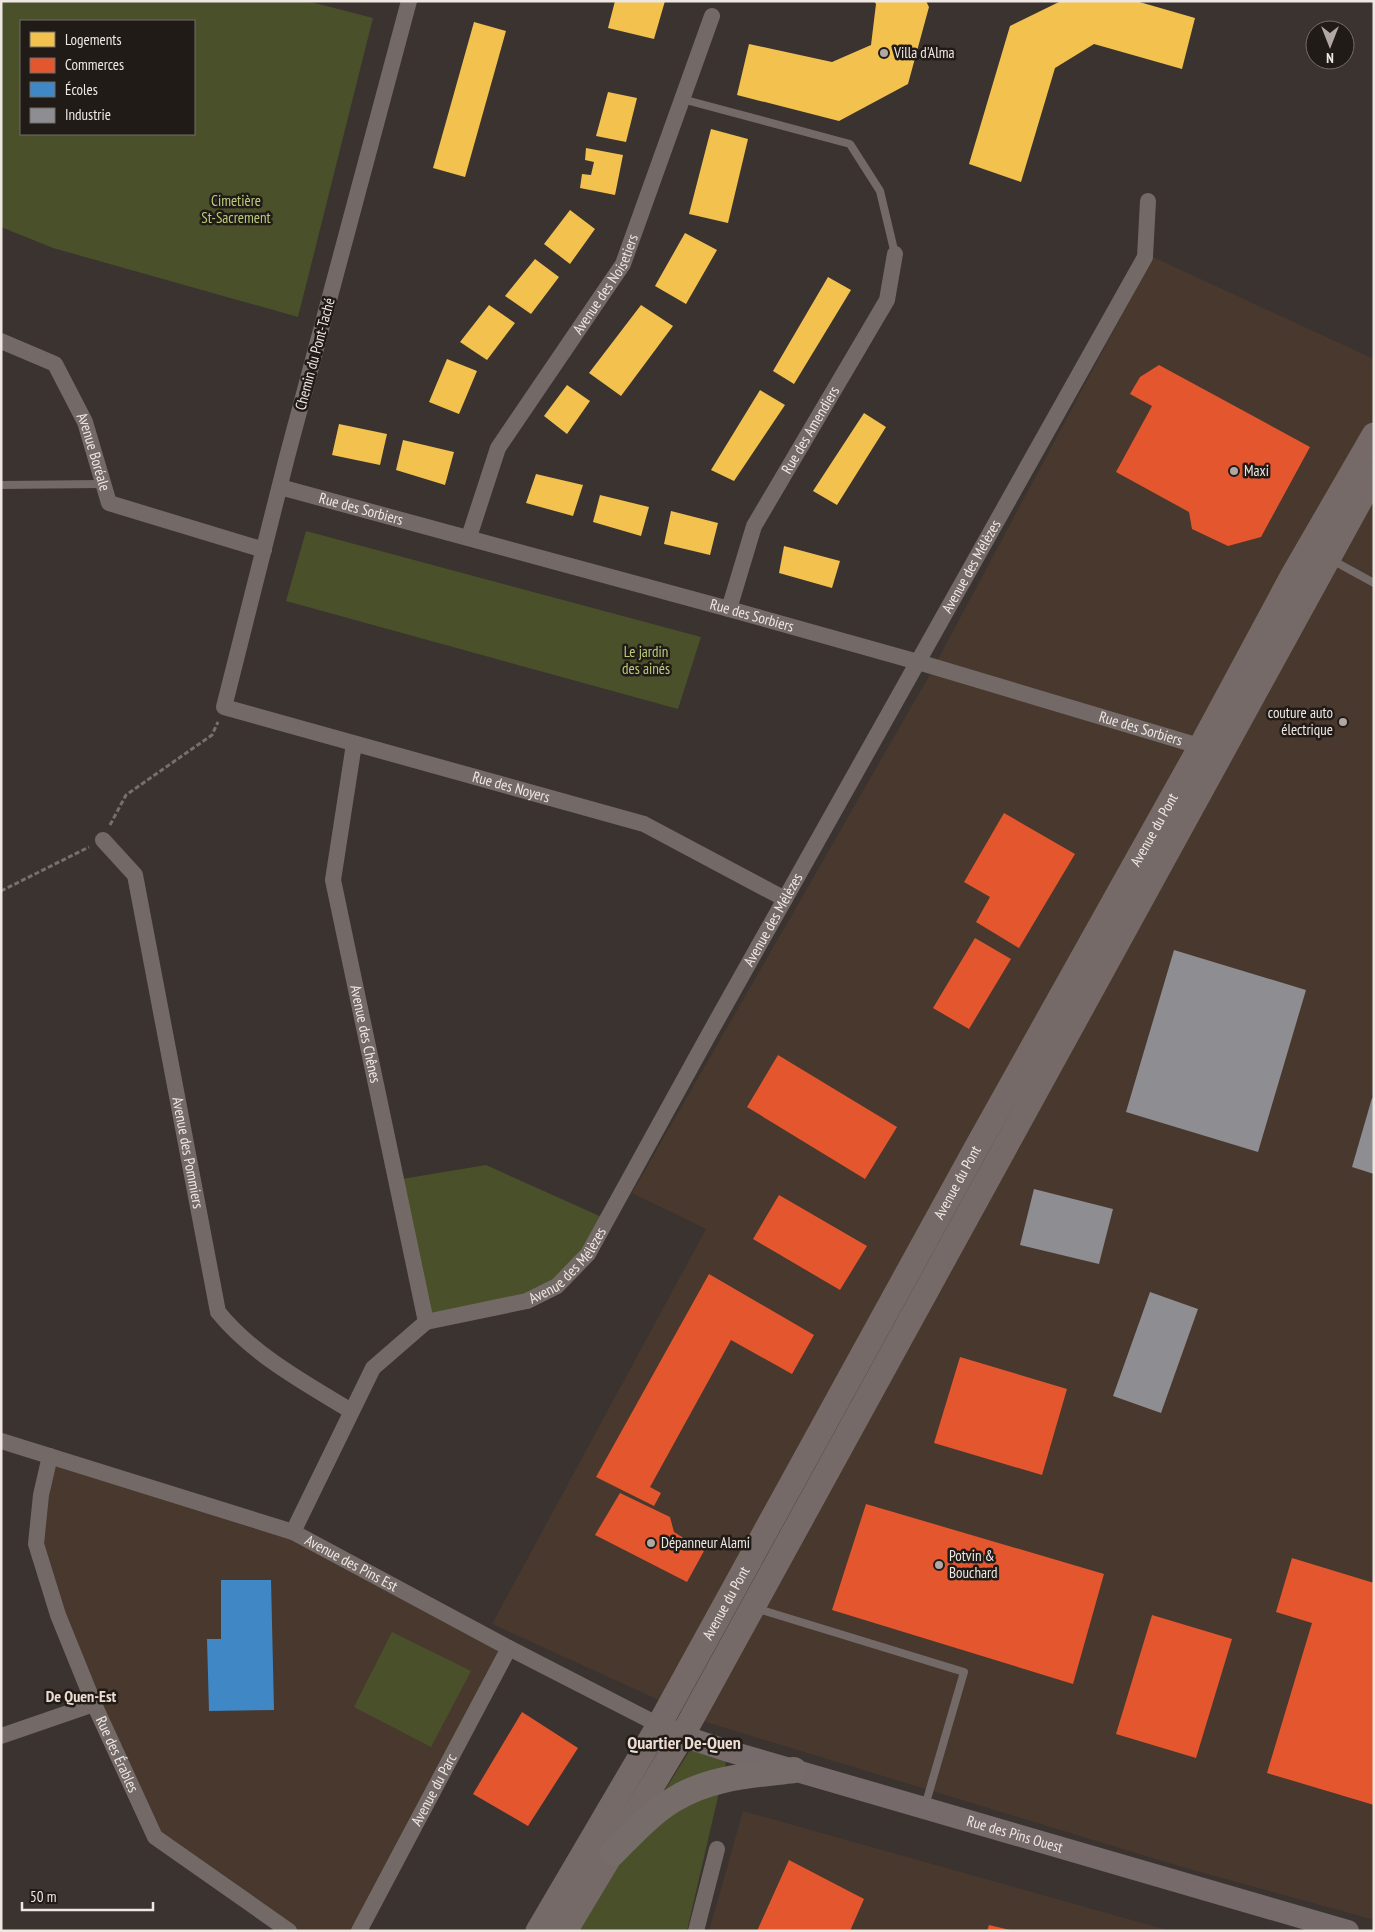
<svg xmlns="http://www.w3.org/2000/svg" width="1375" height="1932" viewBox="0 0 1375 1932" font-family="'PT Sans Narrow',sans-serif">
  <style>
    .built { fill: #49382d }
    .green { fill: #4a502a; fill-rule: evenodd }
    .homes { fill: #f2c14e }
    .shops { fill: #e4572e }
    .schools { fill: #3f88c5 }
    .industry { fill: #8d8d92 }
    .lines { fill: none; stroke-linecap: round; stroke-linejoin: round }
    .path { stroke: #766f6d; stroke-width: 3; stroke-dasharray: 5 2.5; stroke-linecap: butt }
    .service { stroke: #736a68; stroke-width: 8 }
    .minor { stroke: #736a68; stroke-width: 16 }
    .secondary { stroke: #766b6a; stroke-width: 22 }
    .primary { stroke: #756a67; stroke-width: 25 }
    .trunk { stroke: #766c6a; stroke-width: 26 }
    .poi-dot { fill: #b0a8a3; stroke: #211b18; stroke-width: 2 }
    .labels { text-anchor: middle; stroke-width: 5; stroke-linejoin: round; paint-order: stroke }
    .poi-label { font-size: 15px; fill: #efe7e2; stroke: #211b18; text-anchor: start }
    .park-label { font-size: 15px; fill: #bacc79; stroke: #211b18 }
    .street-label { font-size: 15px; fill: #efe7e2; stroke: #211b18 }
    .neighbourhood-label { font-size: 16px; font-weight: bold; fill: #eddcd2; stroke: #211b18 }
    .quarter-label { font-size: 18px; font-weight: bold; fill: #eddcd2; stroke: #211b18 }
  </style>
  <rect width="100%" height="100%" fill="#3a332f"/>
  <path class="built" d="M1153,257L1374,359V450L1220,745L1374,487V1920L1175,1865L709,1723L492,1624L706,1229L632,1193L929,676Z
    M54,1457L293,1532L509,1648L359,1931H289L155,1837L36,1544Z
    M743,1811L1171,1931H709Z"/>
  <path class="green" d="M1,1H307L373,18L298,317L53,248L1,227ZM21,21H194V134H21Z
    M306,531L701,637L678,709L286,601Z
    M486,1165L604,1218L557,1286L429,1319L396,1180Z
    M392,1632L471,1671L431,1747L354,1707Z
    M690,1750L726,1762L687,1931H577Z"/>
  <path class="homes" d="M615,1H665L654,39L608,28Z
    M874,1H926L929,7L908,84L839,121L737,95L749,44L832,62L871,45L876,4Z
    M1061,1H1136L1195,18L1182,69L1094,44L1055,68L1021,182L969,164L1010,26Z
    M474,22L506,31L465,177L433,168Z
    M608,92L637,98L626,142L596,136Z
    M711,129L748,139L728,223L689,214Z
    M586,148L623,155L615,195L580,188L582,174L591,175L594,162L585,160Z
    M570,210L595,229L570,264L544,244Z
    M685,233L717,250L686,304L655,286Z
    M535,259L559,277L531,314L505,296Z
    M828,277L851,290L794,384L773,371Z
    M489,305L515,323L487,360L460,342Z
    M641,305L673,326L621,396L589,373Z
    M447,359L477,371L459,414L429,402Z
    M567,385L590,401L567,434L544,416Z
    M760,390L785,405L734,481L711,470Z
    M864,413L886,427L837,505L813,491Z
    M339,424L387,434L380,465L332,455Z
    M403,440L454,452L445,485L396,470Z
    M536,474L583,485L573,516L526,503Z
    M600,495L649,507L641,536L593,522Z
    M671,511L718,523L710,555L664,544Z
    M784,546L840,561L832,588L779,573Z"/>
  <path class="shops" d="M1159,365L1310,447L1261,537L1228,546L1192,529L1189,512L1116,472L1152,406L1130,394L1140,377Z
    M1004,813L1075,854L1019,948L976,922L990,897L964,882Z
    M975,938L1011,959L969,1029L933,1008Z
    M778,1055L897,1127L865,1179L747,1107Z
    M779,1195L867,1246L840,1290L753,1239Z
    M709,1274L814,1335L792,1374L731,1340L650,1487L661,1493L654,1506L596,1477Z
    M960,1357L1067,1389L1042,1475L934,1443Z
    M620,1493L670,1517L674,1532L704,1551L687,1582L595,1535Z
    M866,1504L1104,1574L1073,1684L832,1610Z
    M1292,1558L1374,1583V1805L1267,1773L1312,1623L1276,1612Z
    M1152,1615L1232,1639L1196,1758L1116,1734Z
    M522,1712L578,1748L528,1826L473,1794Z
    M789,1860L864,1899L850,1931H757Z
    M989,1925L1010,1930V1931H987Z"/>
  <path class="schools" d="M221,1580H271L274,1710L209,1711L207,1639H221Z"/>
  <path class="industry" d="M1174,950L1306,990L1258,1152L1126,1112Z
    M1372,1098L1374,1099V1174L1352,1167Z
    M1034,1189L1113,1209L1099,1264L1020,1245Z
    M1150,1292L1198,1309L1161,1413L1113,1396Z"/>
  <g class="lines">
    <path class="path" d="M110,825L126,795L212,735L218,722
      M1,891L89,847"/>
    <path class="service" d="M682,99L850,144L880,191L895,254
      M1,485L103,484
      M1332,560L1374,583
      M755,1608L964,1672L925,1806"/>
    <g class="minor">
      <path id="s1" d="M409,1L287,457L224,707L644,824L785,899"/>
      <path id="s2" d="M1,341L55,364L85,422L109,503L264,550"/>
      <path id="s3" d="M280,487L729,609L918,662L1209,749"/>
      <path id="s4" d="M469,537L498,448L623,264L712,16"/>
      <path id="s5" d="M729,609L754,526L887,300L895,254"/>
      <path id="s6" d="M354,744L333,880L426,1322"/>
      <path id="s7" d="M103,840L135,875L218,1312C253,1355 305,1383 351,1411"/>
      <path id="s8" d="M1,1441L293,1532L509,1648L659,1725"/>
      <path id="s9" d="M50,1456L41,1495L36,1544L58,1615L94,1704L155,1837L289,1931"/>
      <path id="s10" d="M293,1532L373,1368L426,1322L527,1301L557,1286L588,1254L708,1036L1145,257L1148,201"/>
      <path d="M1,1736L94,1704"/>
      <path id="s11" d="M359,1931L509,1648"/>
      <path d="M696,1931L717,1849"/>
    </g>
    <path class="secondary" id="s12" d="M666,1728L682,1736L728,1751L1348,1931"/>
    <g class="primary">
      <path id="s13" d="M538,1931L659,1725L979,1143L1201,746L1293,575L1374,435"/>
      <path d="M565,1931L682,1736L1374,475"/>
    </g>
    <path class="trunk" d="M613,1853C632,1834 650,1814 673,1800C709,1777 754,1775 794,1770"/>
  </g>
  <g class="poi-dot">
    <circle cx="884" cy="53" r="5"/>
    <circle cx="1234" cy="471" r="5"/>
    <circle cx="1343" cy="722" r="5"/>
    <circle cx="651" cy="1543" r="5"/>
    <circle cx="939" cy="1565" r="5"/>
  </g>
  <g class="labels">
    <g class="poi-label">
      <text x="894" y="58">Villa d'Alma</text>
      <text x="1244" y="476">Maxi</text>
      <text x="1333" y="718" text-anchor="end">couture auto<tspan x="1333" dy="17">électrique</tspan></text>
      <text x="661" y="1548">Dépanneur Alami</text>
      <text x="949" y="1561">Potvin &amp;<tspan x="949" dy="17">Bouchard</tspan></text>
    </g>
    <g class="park-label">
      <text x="236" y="206">Cimetière<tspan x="236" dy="17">St-Sacrement</tspan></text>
      <text x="646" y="657">Le jardin<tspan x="646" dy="17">des ainés</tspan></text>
    </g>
    <g class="street-label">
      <text dy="5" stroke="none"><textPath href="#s4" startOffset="290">Avenue des Noisetiers</textPath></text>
      <text transform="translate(315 354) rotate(-75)" y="5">Chemin du Pont-Taché</text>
      <text dy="5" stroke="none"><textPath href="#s5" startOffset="198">Rue des Amendiers</textPath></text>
      <text dy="5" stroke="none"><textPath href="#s2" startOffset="155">Avenue Boréale</textPath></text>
      <text dy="5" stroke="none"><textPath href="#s3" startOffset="84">Rue des Sorbiers</textPath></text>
      <text dy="5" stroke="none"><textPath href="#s10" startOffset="1221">Avenue des Mélèzes</textPath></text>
      <text dy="5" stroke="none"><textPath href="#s3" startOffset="489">Rue des Sorbiers</textPath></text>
      <text dy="5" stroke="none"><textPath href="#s3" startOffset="894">Rue des Sorbiers</textPath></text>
      <text dy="5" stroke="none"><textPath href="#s1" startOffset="1028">Rue des Noyers</textPath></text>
      <text dy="5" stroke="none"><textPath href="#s13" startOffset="1262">Avenue du Pont</textPath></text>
      <text dy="5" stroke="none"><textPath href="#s10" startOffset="816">Avenue des Mélèzes</textPath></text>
      <text dy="5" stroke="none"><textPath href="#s6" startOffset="295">Avenue des Chênes</textPath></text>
      <text dy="5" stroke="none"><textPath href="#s7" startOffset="330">Avenue des Pommiers</textPath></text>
      <text dy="5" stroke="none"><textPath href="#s13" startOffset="858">Avenue du Pont</textPath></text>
      <text dy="5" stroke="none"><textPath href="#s10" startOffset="411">Avenue des Mélèzes</textPath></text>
      <text dy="5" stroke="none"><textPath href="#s8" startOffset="372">Avenue des Pins Est</textPath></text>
      <text dy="5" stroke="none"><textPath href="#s13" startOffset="378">Avenue du Pont</textPath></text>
      <text dy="5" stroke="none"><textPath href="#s9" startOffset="315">Rue des Érables</textPath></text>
      <text dy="5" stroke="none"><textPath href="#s11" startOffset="160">Avenue du Parc</textPath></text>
      <text dy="5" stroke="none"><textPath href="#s12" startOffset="365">Rue des Pins Ouest</textPath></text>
    </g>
    <g class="neighbourhood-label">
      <text x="81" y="1702">De Quen-Est</text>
    </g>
    <g class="quarter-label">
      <text x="684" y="1749">Quartier De-Quen</text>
    </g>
  </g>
  <rect width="1375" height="1932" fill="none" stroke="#efe7e2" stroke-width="5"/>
  <rect x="20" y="20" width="175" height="115" fill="#211b18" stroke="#736d69"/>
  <rect x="30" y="32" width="25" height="15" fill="#f2c14e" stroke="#736d69"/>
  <text x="65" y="45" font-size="15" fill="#efe7e2">Logements</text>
  <rect x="30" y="58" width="25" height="15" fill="#e4572e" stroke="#736d69"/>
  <text x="65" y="70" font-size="15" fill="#efe7e2">Commerces</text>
  <rect x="30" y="82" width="25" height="15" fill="#3f88c5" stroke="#736d69"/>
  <text x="65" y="95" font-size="15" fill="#efe7e2">Écoles</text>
  <rect x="30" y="108" width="25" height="15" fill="#8d8d92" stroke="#736d69"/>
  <text x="65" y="120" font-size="15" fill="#efe7e2">Industrie</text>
  <g transform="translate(1330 45) rotate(180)"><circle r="24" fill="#211b18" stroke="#736d69"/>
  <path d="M0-4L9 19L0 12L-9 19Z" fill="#b0a8a3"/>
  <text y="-8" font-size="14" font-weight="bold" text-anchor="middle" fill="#efe7e2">N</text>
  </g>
  <path d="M22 1902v8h131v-8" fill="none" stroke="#efe7e2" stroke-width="2.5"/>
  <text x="30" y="1902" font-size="15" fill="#efe7e2" stroke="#211b18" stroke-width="4" paint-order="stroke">50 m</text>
</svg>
